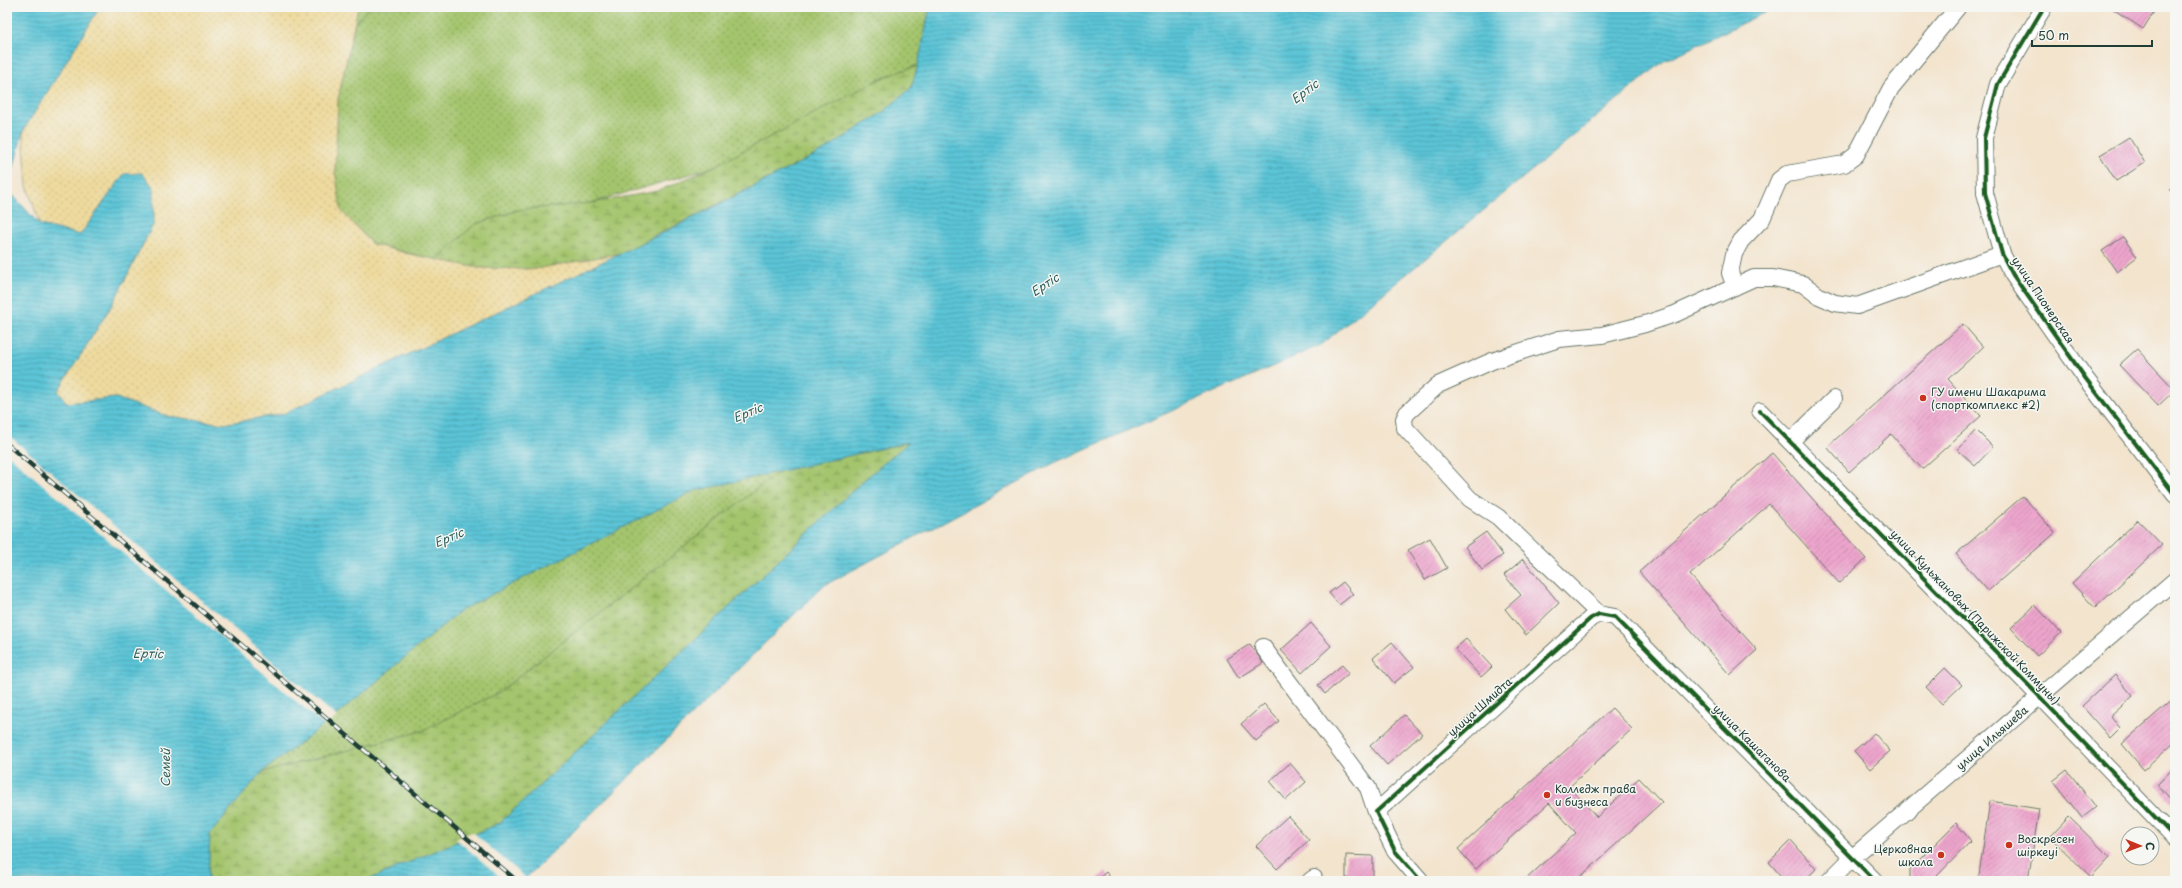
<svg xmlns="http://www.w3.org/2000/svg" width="2182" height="888" viewBox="0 0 2182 888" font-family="'Playpen Sans',sans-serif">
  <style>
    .green { fill: url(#green-dots); stroke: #628150 }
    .wetland { fill: url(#wetland-marsh); stroke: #628150 }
    .sand { fill: url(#sand-dots); stroke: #868c69 }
    .water { fill: url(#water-rules); stroke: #3d8186 }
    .pier { fill: #f3e4ce }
    .building { fill: url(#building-hatch) }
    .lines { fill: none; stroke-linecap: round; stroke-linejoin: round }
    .minor-casing { stroke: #69776a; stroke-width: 18 }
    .minor { stroke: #fff; stroke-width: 16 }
    .rail-casing { stroke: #1f3d34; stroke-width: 4.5 }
    .rail { stroke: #f6f6f2; stroke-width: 3; stroke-dasharray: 9; stroke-linecap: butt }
    .cycleway-casing { stroke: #f6f6f2; stroke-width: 6 }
    .cycleway { stroke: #1b5e20; stroke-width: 4 }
    .poi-dot { fill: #c8321e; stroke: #f6f6f2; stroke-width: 1.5 }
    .labels { text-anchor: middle; stroke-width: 3; stroke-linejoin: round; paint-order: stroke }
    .street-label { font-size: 11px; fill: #1f3d34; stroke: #f6f6f2 }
    .poi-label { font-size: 11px; fill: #1f3d34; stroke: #f6f6f2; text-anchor: start }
    .water-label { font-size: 12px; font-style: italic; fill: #2e5f5d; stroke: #f6f6f2 }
  </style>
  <defs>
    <pattern id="green-dots" width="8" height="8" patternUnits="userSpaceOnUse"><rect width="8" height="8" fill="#a4c56d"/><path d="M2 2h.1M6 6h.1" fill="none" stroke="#85a15a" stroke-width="1.8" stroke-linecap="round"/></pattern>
    <pattern id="wetland-marsh" width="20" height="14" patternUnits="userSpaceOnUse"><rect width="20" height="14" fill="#a4c56d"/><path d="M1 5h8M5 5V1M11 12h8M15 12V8" fill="none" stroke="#85a15a"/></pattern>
    <pattern id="sand-dots" width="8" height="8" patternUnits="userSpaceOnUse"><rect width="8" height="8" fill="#eeda9e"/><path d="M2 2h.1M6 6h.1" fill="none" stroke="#ccbc89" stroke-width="1.8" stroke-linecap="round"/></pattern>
    <pattern id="water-rules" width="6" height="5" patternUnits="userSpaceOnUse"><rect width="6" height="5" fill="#5bc5d7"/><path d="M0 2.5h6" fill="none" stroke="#4ba1af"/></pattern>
    <pattern id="building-hatch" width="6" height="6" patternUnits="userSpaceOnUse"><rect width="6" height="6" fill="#eea6cd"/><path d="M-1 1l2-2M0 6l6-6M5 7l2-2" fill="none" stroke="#c088a7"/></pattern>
  </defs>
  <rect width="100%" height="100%" fill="#f6f6f2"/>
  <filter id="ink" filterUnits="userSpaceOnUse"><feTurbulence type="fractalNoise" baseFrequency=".025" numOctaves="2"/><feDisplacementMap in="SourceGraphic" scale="8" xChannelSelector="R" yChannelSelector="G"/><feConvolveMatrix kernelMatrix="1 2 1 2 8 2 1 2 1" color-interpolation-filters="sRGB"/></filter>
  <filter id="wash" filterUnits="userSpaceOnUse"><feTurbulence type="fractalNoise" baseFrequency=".012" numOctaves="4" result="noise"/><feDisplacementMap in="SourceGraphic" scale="16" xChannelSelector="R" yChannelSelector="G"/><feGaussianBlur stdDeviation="0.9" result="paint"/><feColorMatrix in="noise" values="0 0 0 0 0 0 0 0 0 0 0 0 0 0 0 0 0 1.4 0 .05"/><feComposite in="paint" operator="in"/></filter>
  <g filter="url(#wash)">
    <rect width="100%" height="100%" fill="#f3e4ce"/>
    <path class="green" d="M369,7H930L918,65L880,79L711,168L591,203L517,210L474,225L436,260L373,244L340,210L335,170L338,99L355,23Z
      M780,471L499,692L422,731L261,773L339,713L461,610L694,491Z"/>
    <path class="wetland" d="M358,7H369L355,23Z
      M918,65L911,88L882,113L823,151L621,253L536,269L478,268L436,260L474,225L518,210L591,203L658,191L711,168L880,79Z
      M910,442L864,480L500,823L366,881H208L210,834L261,773L422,731L499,692L780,471Z"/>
    <path class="sand" d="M100,7H358L338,99L335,170L341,210L372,244L409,254L478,268L536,269L621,253L283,414L224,424L167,416L116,398L67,403L58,391L113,303L154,223V188L125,174L80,235L40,225L27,186L23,131Z"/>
    <path class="water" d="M7,7H100L23,131L8,190L40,225L80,235L124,174L142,173L154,188V223L113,303L58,391L67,403L116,398L167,416L224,424L283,414L673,228L823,151L882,113L911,88L918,65L930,7H1776L1664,61L1321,345L1054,463L823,586L523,881H366L500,823L864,480L909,442L694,491L461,610L339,713L261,773L210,834L208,881H7Z"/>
    <path class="pier" d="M7,434L337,717L325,726L7,454Z
      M472,832L527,879L505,881L456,839Z"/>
    <g id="blocks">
      <path class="building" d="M2110,7H2157L2143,29Z
        M2129,137L2145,163L2116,181L2100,155Z
        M2175,187V197L2170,190Z
        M2123,237L2137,257L2117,272L2102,251Z
        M1963,324L1983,347L1948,379L1981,416L1922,469L1891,434L1849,472L1827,447Z
        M2137,349L2175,390L2158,406L2119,365Z
        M1976,430L1993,447L1975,466L1958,450Z
        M1772,453L1866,559L1839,583L1769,504L1690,575L1757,650L1730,675L1639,572Z
        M2023,496L2055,533L1988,591L1956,554Z
        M2138,520L2162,545L2095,608L2072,583Z
        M1486,532L1503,555L1482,570L1465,547Z
        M1430,538L1447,568L1425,580L1408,550Z
        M1523,559L1559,603L1526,635L1505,609L1521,595L1504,575Z
        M1343,582L1353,594L1339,605L1329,593Z
        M2035,605L2061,633L2037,656L2011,628Z
        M1311,623L1331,646L1302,673L1281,650Z
        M1466,639L1492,667L1481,677L1455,649Z
        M1392,642L1414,667L1394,683L1373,658Z
        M1250,644L1263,663L1239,678L1227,659Z
        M1342,665L1349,673L1325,694L1318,685Z
        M1945,668L1962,685L1942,704L1926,687Z
        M2115,675L2133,696L2111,716L2120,728L2110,738L2082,706Z
        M2175,697V742L2144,770L2122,744Z
        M1264,704L1279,721L1256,741L1241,724Z
        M1612,708L1632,729L1569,787L1597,817L1639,778L1662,802L1576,881H1524L1576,833L1549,803L1476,869L1458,849Z
        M1404,715L1422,734L1387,765L1370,746Z
        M1874,733L1890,751L1870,769L1854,751Z
        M1290,763L1306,782L1286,800L1270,781Z
        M2175,766V805L2157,785Z
        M2067,770L2096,807L2082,818L2053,781Z
        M1990,801L2039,809L2028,881H1978Z
        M1288,816L1309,840L1277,869L1256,846Z
        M2069,817L2110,857L2091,877L2050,837Z
        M1956,823L1971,841L1936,877L1940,881H1910V869Z
        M1791,840L1816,869L1804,881H1785L1769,862Z
        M1346,855L1373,856V880L1346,879Z
        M1106,872L1113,881H1095Z"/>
    </g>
  </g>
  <g filter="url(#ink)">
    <use href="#blocks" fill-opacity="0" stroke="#69776a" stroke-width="1"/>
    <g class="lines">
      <g class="minor-casing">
        <path id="minor" d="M2044,7L1998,84L1984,138L1985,193L2002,254L2013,275L2086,379L2175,495
          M1735,287L1730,273L1734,254L1741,241L1762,219L1779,180L1787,174L1844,164L1856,155L1891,88L1958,7
          M1760,411L2040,697L2175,838
          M1790,442L1834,399
          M1599,614L1498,517L1470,499L1405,428L1404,419L1407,413L1438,385L1492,361L1559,339L1602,335L1645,324L1675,314L1754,278H1773L1803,284L1819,296L1835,303L1857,306L2002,254
          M1263,647L1368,788L1376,812
          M1310,881L1314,878
          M1421,881L1395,851L1376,812L1591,618L1599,614L1615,617L1875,881
          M1829,881L1853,857L2175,580"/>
      </g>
      <use href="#minor" class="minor"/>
      <g class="rail-casing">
        <path id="rail" d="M7,444L517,881"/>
      </g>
      <use href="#rail" class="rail"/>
      <g class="cycleway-casing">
        <path id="cycleway" d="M2044,7L1998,84L1984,138L1985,193L2002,254L2013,275L2086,379L2175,495
          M1760,411L2040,697L2175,838
          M1421,881L1395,851L1376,812L1591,618L1599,614L1615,617L1875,881"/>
      </g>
      <use href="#cycleway" class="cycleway"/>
    </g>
  </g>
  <g class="poi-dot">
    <circle cx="1923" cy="398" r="4"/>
    <circle cx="1547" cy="795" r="4"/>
    <circle cx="2009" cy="845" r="4"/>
    <circle cx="1941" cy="855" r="4"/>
  </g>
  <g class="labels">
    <g class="street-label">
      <text transform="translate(2043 300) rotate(56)" y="4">улица Пионерская</text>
      <text transform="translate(1975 617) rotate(46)" y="4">улица Кульжановых (Парижской Коммуны)</text>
      <text transform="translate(1480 707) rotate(-42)" y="4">улица Шмидта</text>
      <text transform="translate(1992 738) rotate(-41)" y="4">улица Ильяшева</text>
      <text transform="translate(1752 743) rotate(45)" y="4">улица Кашаганова</text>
    </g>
    <g class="poi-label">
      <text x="1931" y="396">ГУ имени Шакарима<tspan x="1931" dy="13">(спорткомплекс #2)</tspan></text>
      <text x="1555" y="793">Колледж права<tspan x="1555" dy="13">и бизнеса</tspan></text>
      <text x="2017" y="843">Воскресен<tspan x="2017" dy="13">шіркеуі</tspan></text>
      <text x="1933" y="853" text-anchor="end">Церковная<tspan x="1933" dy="13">школа</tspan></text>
    </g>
    <g class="water-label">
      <text transform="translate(1305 92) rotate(-37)" y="4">Ертіс</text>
      <text transform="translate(1045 285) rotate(-33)" y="4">Ертіс</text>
      <text transform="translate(748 413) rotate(-23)" y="4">Ертіс</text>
      <text transform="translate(449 538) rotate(-23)" y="4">Ертіс</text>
      <text transform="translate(148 654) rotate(1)" y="4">Ертіс</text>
      <text transform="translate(166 768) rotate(-90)" y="4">Семей</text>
    </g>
  </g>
  <rect width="2182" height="888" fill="none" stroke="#f6f6f2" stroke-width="24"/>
  <g transform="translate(2140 846) rotate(91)"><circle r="19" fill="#f6f6f2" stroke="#a0aca6"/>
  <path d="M0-3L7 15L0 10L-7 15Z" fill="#c8321e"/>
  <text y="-6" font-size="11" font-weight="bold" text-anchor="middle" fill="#1f3d34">С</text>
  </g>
  <path d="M2032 40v6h120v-6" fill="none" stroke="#1f3d34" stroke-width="2"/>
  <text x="2038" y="40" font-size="12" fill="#1f3d34" stroke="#f6f6f2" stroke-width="3" paint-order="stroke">50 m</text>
</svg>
